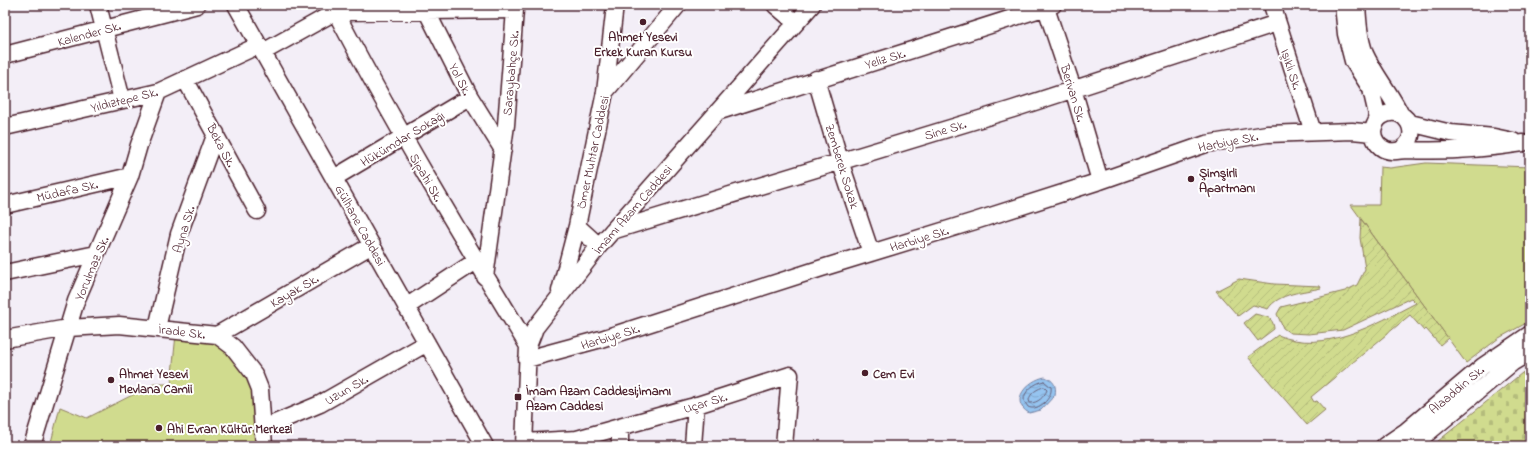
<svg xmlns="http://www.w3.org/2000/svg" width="1535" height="451" viewBox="0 0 1535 451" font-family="'Indie Flower',sans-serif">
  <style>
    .cemetery { fill: url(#cemetery-stones); stroke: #8d7d5c }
    .park { fill: #d0db8e; stroke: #8d7d5c }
    .garden { fill: url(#garden-furrows); stroke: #8d7d5c }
    .water { fill: url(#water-waves); stroke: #7782a1 }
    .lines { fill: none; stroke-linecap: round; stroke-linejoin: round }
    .shore { stroke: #68617a; stroke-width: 1 }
    .minor-casing { stroke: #4a1f2b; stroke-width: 19 }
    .minor { stroke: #fff; stroke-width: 16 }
    .poi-dot { fill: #4a1f2b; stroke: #fff; stroke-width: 1.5 }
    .labels { text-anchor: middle; stroke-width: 4; stroke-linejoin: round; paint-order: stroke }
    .street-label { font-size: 13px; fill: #4a1f2b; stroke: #fff }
    .poi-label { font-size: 13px; font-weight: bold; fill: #4a1f2b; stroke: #fff; text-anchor: start }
  </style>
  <defs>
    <pattern id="cemetery-stones" width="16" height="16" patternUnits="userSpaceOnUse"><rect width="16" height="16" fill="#d0db8e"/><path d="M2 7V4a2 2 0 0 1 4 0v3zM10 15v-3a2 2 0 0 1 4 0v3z" fill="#b4bc7b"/></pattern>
    <pattern id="garden-furrows" width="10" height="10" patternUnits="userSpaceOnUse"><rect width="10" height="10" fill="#d0db8e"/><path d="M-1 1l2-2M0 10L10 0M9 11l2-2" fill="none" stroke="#b4bc7b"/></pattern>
    <pattern id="water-waves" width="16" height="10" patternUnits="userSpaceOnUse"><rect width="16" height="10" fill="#95c4f0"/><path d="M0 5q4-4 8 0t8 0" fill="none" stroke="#82a8ce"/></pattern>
  </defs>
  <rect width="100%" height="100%" fill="#f3eef7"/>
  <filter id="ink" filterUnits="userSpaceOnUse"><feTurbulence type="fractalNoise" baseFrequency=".025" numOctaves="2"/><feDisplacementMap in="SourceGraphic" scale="8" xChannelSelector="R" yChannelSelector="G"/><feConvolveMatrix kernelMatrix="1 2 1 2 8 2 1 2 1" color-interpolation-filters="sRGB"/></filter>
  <g filter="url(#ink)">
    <path class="cemetery" d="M1530,368V446H1432L1522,373Z"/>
    <path class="park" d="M1426,163L1530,167V321L1499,338L1466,363L1351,205H1379L1380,167L1390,168Z
      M176,334L217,340L252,376L259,446H50L60,407L87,418L154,384H171Z"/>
    <path class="garden" d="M1361,219L1448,338L1440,345L1426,329L1424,331L1410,315L1311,397L1314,402L1317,401L1325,410L1307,425L1248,357L1278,335C1324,355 1375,324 1416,303L1411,298L1343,330L1309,334L1290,333L1283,328L1277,314L1281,307L1345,291L1357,285L1365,269L1360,238Z
      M1239,279L1274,284L1320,286L1321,288C1304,292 1278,293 1268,309L1253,305L1238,316L1216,291Z
      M1255,314C1266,317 1273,316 1274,329L1258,341L1244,323Z"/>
    <path class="water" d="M1045,377C1053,380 1057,385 1055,395L1041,410L1029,413C1008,401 1028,380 1045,377Z"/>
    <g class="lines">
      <path class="shore" d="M1044,381L1051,387C1053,398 1038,412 1028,407L1024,401C1023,391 1035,383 1044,381Z
        M1044,387L1047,390C1044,397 1038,403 1030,403L1029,400C1030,393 1038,388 1044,387Z"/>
      <g class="minor-casing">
        <path id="minor" d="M98,5L122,100
          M236,5L485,446
          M332,5C392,121 460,234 528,346
          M428,5L427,12L470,97L503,150
          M775,5L796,23
          M1045,5L1073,89L1100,181
          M1272,5L1313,132
          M1343,5L1346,34L1353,61L1371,89L1378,119
          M1357,5C1358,21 1359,38 1365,54C1374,74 1391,94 1401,115
          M263,52L335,12L515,10L506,125L485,277
          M5,55L197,5
          M185,79L257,211
          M816,79L840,161L871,253
          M605,92L678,5
          M717,112L1053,5
          M1410,123L1451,133L1494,137L1513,141
          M5,127L158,92L259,45
          M1400,150C1425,136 1404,102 1382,116C1377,119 1374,125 1373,131C1373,139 1378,147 1386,150C1393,153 1400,150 1407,150C1446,152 1484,149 1523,143
          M334,178L470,97
          M5,205L130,176
          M577,226L599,246
          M612,231L1013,109L1277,23
          M5,273L96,254
          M560,291L577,226L605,92L615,5
          M406,307L476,261
          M157,328L179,234L216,133
          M217,335L372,245
          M5,339L68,328L119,325L217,335L233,347L254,374L260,389L264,446
          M527,359L601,339L822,268L975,221L1100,181L1206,144L1267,134L1352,131L1373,133
          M263,428L320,404L427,343
          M524,442L577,439L691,407L790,375L784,446
          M32,446L76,301L130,176L139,145L158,92
          M524,446L528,346L535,328L599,246L812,5
          M620,446V427
          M693,446L696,405
          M1384,446L1406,431L1483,366L1530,334
          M1412,446L1512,363L1530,352"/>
      </g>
      <use href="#minor" class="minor"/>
    </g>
  </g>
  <g class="poi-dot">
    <circle cx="643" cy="22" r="4"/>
    <circle cx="1191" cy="179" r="4"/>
    <circle cx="865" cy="373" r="4"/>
    <circle cx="111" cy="380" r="4"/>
    <rect x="514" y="393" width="8" height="8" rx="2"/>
    <circle cx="159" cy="428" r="4"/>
  </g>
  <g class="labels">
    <g class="street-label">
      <text transform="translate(89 33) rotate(-15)" y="5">Kalender Sk.</text>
      <text transform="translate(885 58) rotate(-17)" y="5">Yeliz Sk.</text>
      <text transform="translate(1292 69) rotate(72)" y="5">Işıklı Sk.</text>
      <text transform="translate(510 73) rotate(-85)" y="5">Saraybahçe Sk.</text>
      <text transform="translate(461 79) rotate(63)" y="5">Yol Sk.</text>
      <text transform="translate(1074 93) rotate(73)" y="5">Berivan Sk.</text>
      <text transform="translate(124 99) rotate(-14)" y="5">Yıldıztepe Sk.</text>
      <text transform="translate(945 129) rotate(-17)" y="5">Sine Sk.</text>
      <text transform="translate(402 138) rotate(-31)" y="5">Hükümdar Sokağı</text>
      <text transform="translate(1228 141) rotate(-11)" y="5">Harbiye Sk.</text>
      <text transform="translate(222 145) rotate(62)" y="5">Beka Sk.</text>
      <text transform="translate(592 152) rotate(-78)" y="5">Ömer Muhtar Caddesi</text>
      <text transform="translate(843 166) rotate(73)" y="5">Zemberek Sokak</text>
      <text transform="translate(427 177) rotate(60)" y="5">Sipahi Sk.</text>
      <text transform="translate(67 190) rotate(-13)" y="5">Müdafa Sk.</text>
      <text transform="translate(632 209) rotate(-49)" y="5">İmamı Azam Caddesi</text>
      <text transform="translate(361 225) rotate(61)" y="5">Gülhane Caddesi</text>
      <text transform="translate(183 229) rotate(-73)" y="5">Ayna Sk.</text>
      <text transform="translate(919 238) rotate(-17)" y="5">Harbiye Sk.</text>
      <text transform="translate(91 268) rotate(-67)" y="5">Yorulmaz Sk.</text>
      <text transform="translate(294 290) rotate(-30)" y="5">Kayak Sk.</text>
      <text transform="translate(182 331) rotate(7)" y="5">İrade Sk.</text>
      <text transform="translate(610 336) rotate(-17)" y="5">Harbiye Sk.</text>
      <text transform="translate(346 389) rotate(-30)" y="5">Uzun Sk.</text>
      <text transform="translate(1456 389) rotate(-40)" y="5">Alaaddin Sk.</text>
      <text transform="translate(705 402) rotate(-17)" y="5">Uçar Sk.</text>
    </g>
    <g class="poi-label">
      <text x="643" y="41" text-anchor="middle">Ahmet Yesevi<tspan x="643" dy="15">Erkek Kuran Kursu</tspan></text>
      <text x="1199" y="177">Şimşirli<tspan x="1199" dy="15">Apartmanı</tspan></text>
      <text x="119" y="378">Ahmet Yesevi<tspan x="119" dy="15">Mevlana Camii</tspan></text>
      <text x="873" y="378">Cem Evi</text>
      <text x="526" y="395">İmam Azam Caddesi;İmamı<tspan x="526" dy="15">Azam Caddesi</tspan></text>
      <text x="167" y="433">Ahi Evran Kültür Merkezi</text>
    </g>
  </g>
  <rect width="1535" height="451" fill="none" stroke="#fff" stroke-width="20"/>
  <rect x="10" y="10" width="1515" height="431" fill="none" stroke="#4a1f2b" stroke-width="1.5" filter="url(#ink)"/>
</svg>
